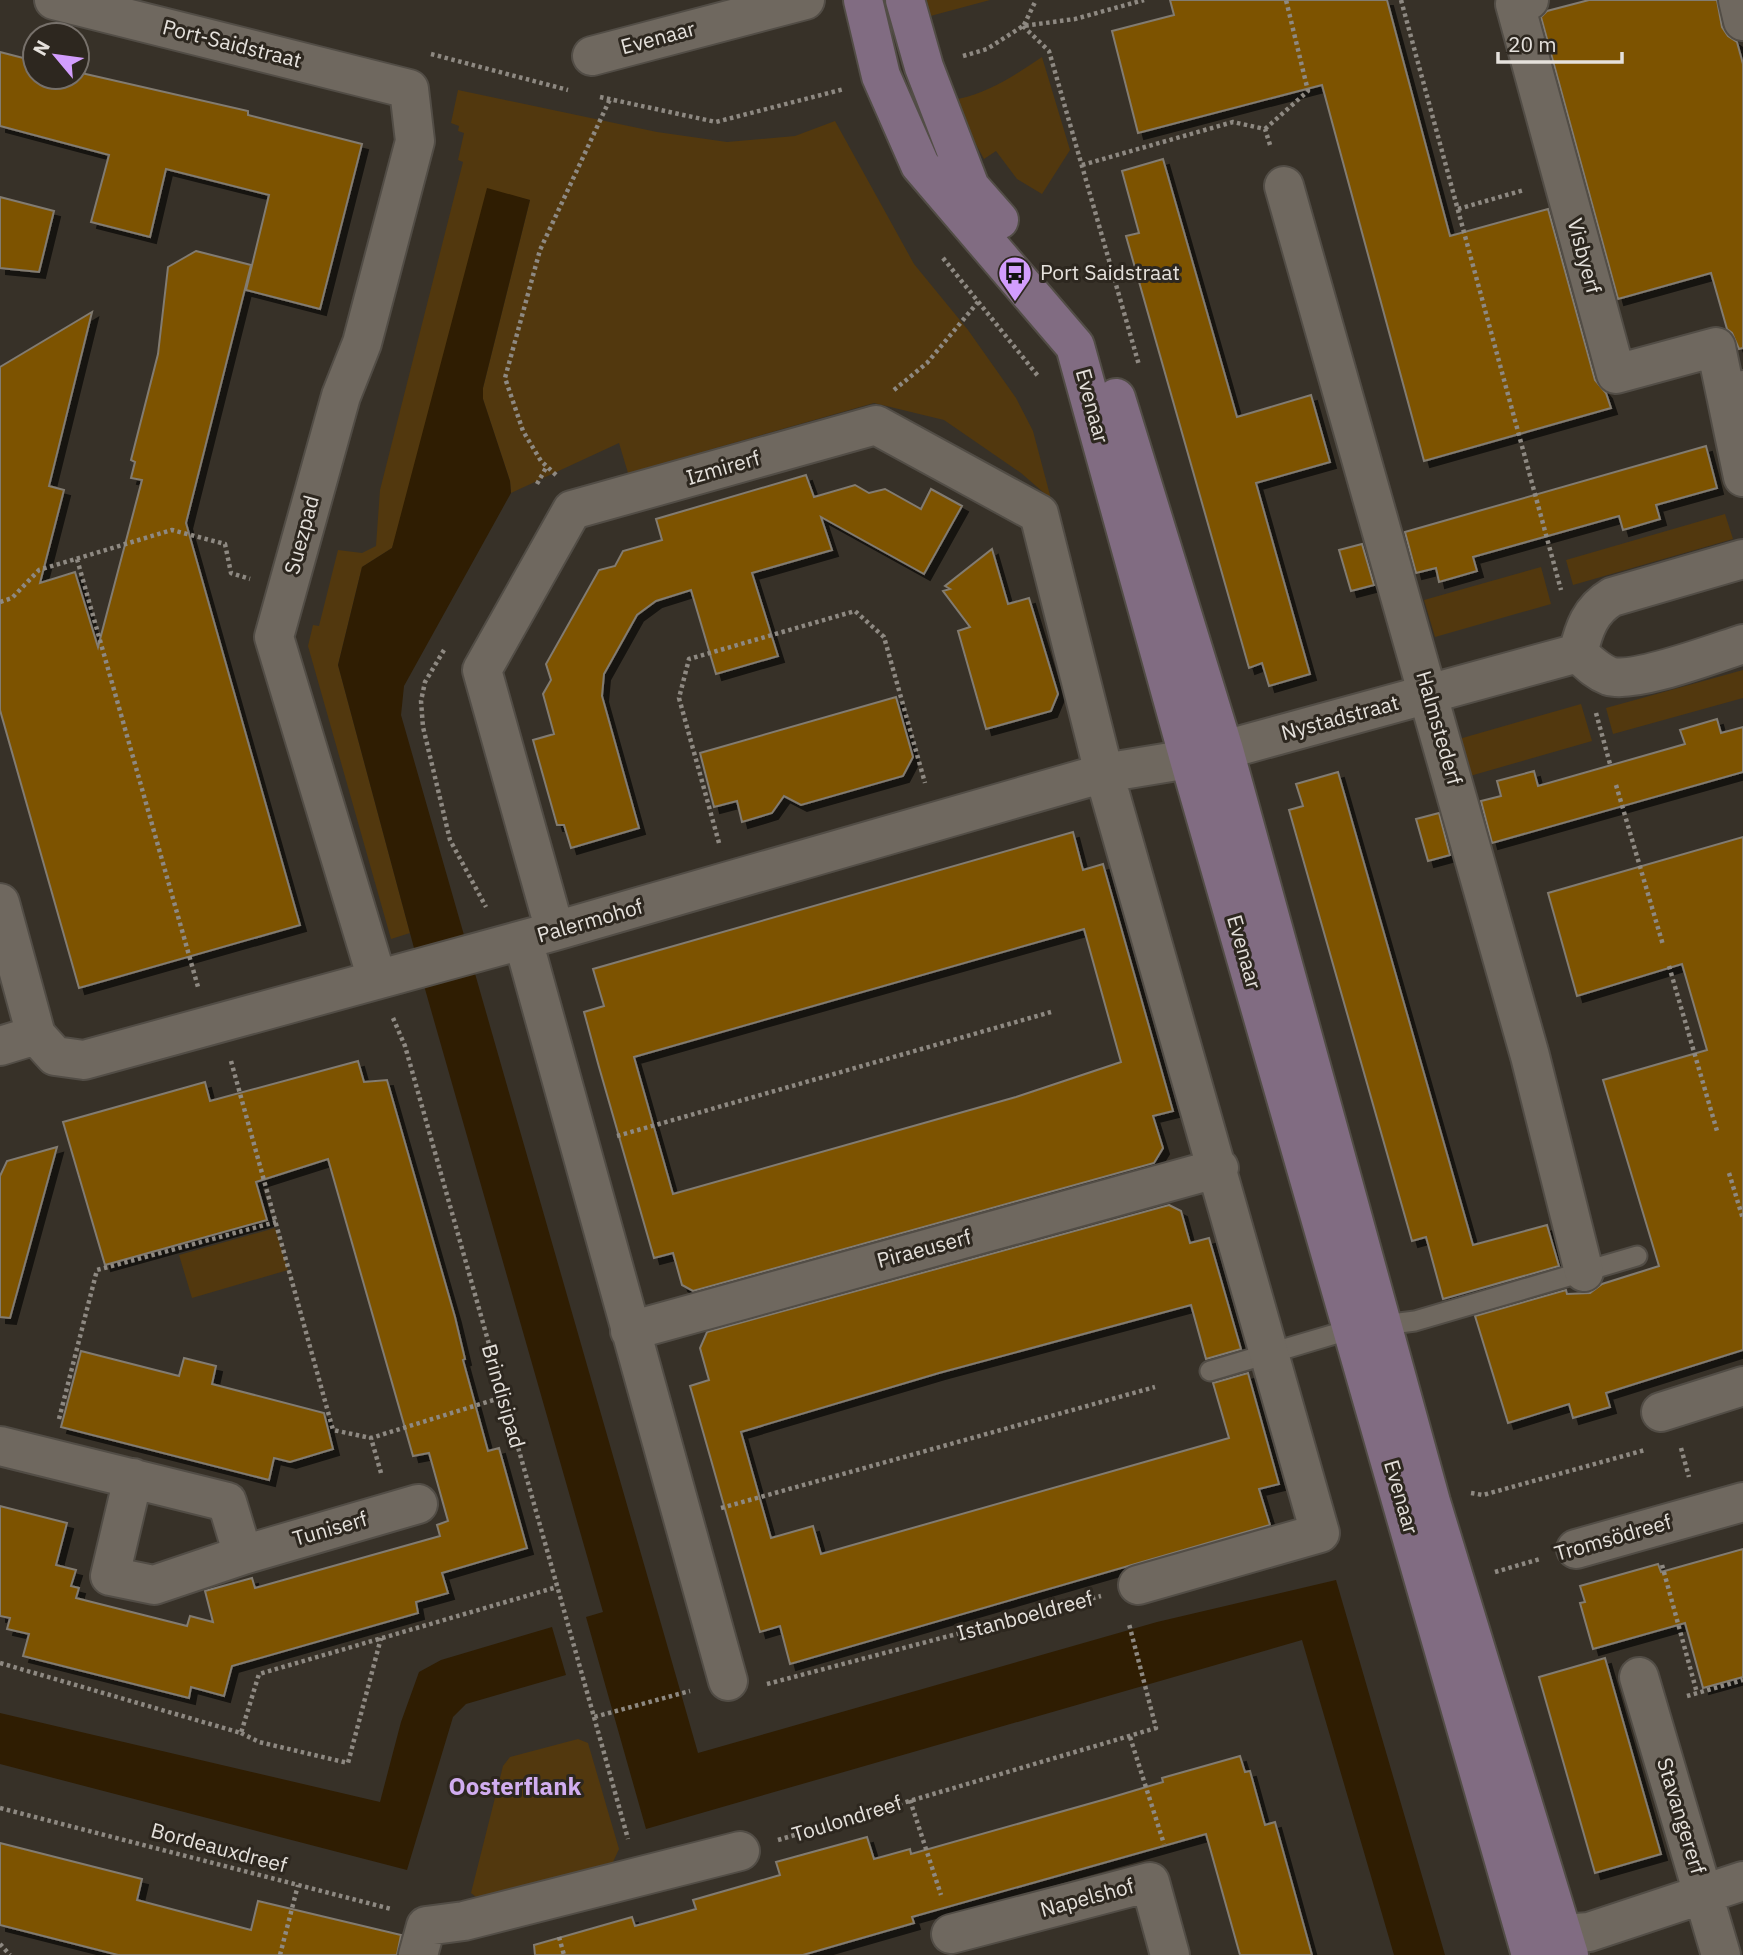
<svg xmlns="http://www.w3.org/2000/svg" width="1743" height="1955" viewBox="0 0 1743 1955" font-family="'IBM Plex Sans',sans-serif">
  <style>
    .green { fill: #52380e }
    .water { fill: #2f1d02 }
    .building { fill: #7d5302; stroke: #827b71; stroke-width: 2; fill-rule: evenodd; filter: url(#shadow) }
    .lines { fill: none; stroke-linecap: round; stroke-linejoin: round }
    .lane-casing { stroke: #524d46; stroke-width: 23 }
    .street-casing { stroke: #524d46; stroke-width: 42 }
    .secondary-casing { stroke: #524d46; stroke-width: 42 }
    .path { stroke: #8e8982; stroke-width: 4.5; stroke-dasharray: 3.5 3.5; stroke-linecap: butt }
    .lane { stroke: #6f685f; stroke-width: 19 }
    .street { stroke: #6f685f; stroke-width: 38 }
    .secondary { stroke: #816c82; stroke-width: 38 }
    .labels { text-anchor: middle; stroke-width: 6; stroke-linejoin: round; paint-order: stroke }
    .street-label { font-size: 21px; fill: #e5e1dc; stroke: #2d271f }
    .poi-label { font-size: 21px; fill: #e5e1dc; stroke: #2d271f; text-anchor: start }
    .quarter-label { font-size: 24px; font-weight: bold; fill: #d1adf0; stroke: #2d271f }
  </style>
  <defs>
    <filter id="shadow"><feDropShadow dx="6" dy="6" stdDeviation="0" flood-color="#0009"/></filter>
  </defs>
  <rect width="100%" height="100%" fill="#373128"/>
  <path class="green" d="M918,0H990L923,18Z
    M1042,57L1070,150L1042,194L1017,179L996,151L984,159L968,130L958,99C991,92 1015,75 1042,57Z
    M458,90L657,132L727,142L795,136L835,121L914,264L968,330L1016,398L1033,431L1051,499L1021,473L944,420L874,403L628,473L619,443L511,493L510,481L483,399V388L530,200L513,196L392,548L362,567L338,665L410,933L391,939L308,646L313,625L319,626L338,550L362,553L376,546L380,490L463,162L458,160L464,133L458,131L459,126L451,123Z
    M1725,514L1733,539L1573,585L1566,560Z
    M1541,567L1551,604L1435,637L1424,600Z
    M1743,670V698L1613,734L1606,708Z
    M1581,704L1592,741L1470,776L1459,739Z
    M275,1228L288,1270L192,1298L179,1255Z
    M578,1739L588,1743L619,1849L613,1862L481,1901L471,1893L503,1766L510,1757Z"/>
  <path class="water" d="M487,188L530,200L483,388V399L510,481L511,493L404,686L401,715L698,1753L1157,1622L1336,1580L1445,1955H1394L1302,1640L646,1829L586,1617L603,1612L425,989L338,665L362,567L392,548Z
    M552,1627L566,1675L466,1704L453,1717L407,1870L0,1764V1713L380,1802L401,1722L419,1672L441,1660Z"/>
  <path class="building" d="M1170,0H1387L1450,236L1548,209L1595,380L1606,393L1611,408L1424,461L1322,85L1138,133L1112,31L1174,15Z
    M1589,0H1717L1722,27L1728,36L1737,42L1743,64V348L1739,349L1732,333L1727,329L1711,273L1618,299L1541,17L1547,11Z
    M0,52L35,61V77H77V72L248,111V115L362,144L320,309L246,290L269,195L166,169L150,237L91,222L109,155L0,126Z
    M1163,159L1237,417L1311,395L1330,462L1256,483L1310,674L1269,686L1262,663L1249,668L1126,236L1139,233L1122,171Z
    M0,197L54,211L39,272L0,268Z
    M196,251L251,265L186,523L300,925L79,988L0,710V367L92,312L49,486L64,490L40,583L75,572L98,647L142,480L131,478L135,462L131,460L158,354L168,267Z
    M1706,446L1717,488L1656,505L1660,519L1623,530L1619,516L1473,557L1477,571L1439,582L1436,568L1416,573L1405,532Z
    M806,475L814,497L855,485L869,493L885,489L921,509L931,489L962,506L924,574L821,517L832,550L752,573L778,656L716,674L691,590L656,601L637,615L604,674L602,696L639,828L571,848L564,825H557L533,740L554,734L543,694L551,680L546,664L599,570L615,566L623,551L662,540L656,519Z
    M1362,544L1374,585L1351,591L1339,550Z
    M992,549L1008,604L1029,598L1058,694L1051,711L986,729L958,631L970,627L943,591L950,589L945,586Z
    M896,697L913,757L903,776L801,805L784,796L772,813L742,822L737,801L714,807L700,753Z
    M1717,719L1721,733L1743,727V772L1492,843L1481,801L1501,796L1497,781L1534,771L1538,786L1685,744L1680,730Z
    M1338,772L1473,1245L1547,1225L1559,1266L1443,1299L1426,1237L1412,1241L1289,810L1303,806L1296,784Z
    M1439,813L1450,855L1428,861L1416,819Z
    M1073,832L1083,870L1103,864L1173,1111L1153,1116L1163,1148L1154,1163L693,1291L682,1285L673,1253L654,1258L599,1067L584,1012L604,1006L593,969ZM1084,929L1121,1062L1016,1097L673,1194L634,1057Z
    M1743,837V1350L1606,1393L1610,1407L1573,1418L1569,1404L1508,1423L1475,1316L1566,1290L1567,1294L1590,1293L1602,1284L1659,1266L1603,1080L1707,1050L1682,964L1577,996L1548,893Z
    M358,1061L364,1082L387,1080L455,1317L465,1359L463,1360L488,1451L499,1448L527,1548L442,1573L448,1593L416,1602L418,1613L232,1666L224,1696L191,1687L189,1698L23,1656L29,1634L7,1629L10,1618L0,1616V1506L67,1523L56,1565L76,1570L71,1586L79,1588L76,1598L187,1626L190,1616L213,1622L205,1591L252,1578L255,1588L440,1536L437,1525L448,1521L429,1453L413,1456L328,1159L256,1182L267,1220L105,1265L63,1122L205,1082L210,1101Z
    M57,1147L10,1318L0,1317V1176L7,1161Z
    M1169,1205L1181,1211L1190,1243L1209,1238L1241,1349L1206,1359L1191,1305L939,1373L741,1432L771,1538L813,1526L821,1554L1229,1438L1213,1383L1248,1373L1279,1484L1259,1489L1270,1525L790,1664L780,1626L760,1632L690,1386L709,1380L700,1348L707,1332Z
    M81,1351L179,1376L184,1358L216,1366L212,1384L324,1413L333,1449L290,1462L274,1458L269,1480L61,1427Z
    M1743,1549V1677L1703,1688L1685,1623L1593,1649L1580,1603L1585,1602L1580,1586L1658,1564L1661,1572Z
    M1605,1658L1661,1854L1595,1873L1539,1677Z
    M1240,1756L1245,1772L1250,1771L1265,1825L1275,1822L1312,1955H1240L1206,1834L912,1917L914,1923L803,1955H535L534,1945L632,1917L635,1926L696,1909L693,1900L780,1875L776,1862L867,1837L874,1859L910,1849L911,1854L1106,1799L1163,1782L1162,1778Z
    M0,1843L142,1879L137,1900L251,1930L258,1901L401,1935L397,1955H118L0,1925Z"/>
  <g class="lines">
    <g class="lane-casing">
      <path id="lane" d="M1210,1371L1352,1329L1415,1321L1637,1256"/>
    </g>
    <g class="street-casing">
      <path id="street" d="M54,0L409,89L415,141L362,343L341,396L274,637L377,979
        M1529,0L1515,4L1616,374L1716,347L1726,395
        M1738,0L1743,21
        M592,56L805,0
        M1284,186L1530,1056L1584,1272
        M1743,390L1726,395L1743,477
        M1743,559L1612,597C1590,610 1584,629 1578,653C1588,662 1596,671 1609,676C1634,684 1715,653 1743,644
        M1224,750L1578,653
        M0,903L36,1035
        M555,931L482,670L572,510L876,425L1039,514L1104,773L1320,1533L1138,1585
        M523,940L728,1681
        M0,1046L36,1035L55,1056L84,1060L555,931L1104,773L1189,759
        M630,1331L1219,1168
        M1661,1412L1743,1386
        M0,1446L227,1502L243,1555L418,1504
        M133,1478L110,1576L154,1585L243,1555
        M1576,1549L1743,1502
        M1639,1677L1721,1955
        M951,1934L1150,1882L1170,1955
        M1531,1943L1564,1934L1589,1932L1743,1881
        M418,1955L426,1926L464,1921L740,1851"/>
    </g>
    <g class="secondary-casing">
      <path id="secondary" d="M863,0L881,76L920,165L1075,346L1189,759L1531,1955
        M905,0L924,67L970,187L999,220
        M1116,398L1224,750L1431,1502L1569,1955"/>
    </g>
    <path class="path" d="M1401,0L1561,590
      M1024,25L1036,0
      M1023,26L1049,51L1139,365
      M431,54L568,90
      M963,56L987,49L1023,26L1075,19L1144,0
      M600,97L716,122L844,89
      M1265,129L1308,91L1286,0
      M1082,165L1233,122L1265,129L1271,148
      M1458,209L1524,190
      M943,258L1038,376
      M894,390L927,363L978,302
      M556,475L541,461L523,431L505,378L540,250L610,99
      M537,484L547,466
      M77,559L198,987
      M0,602L12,598L39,570L172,530L225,544L231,573L250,579
      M444,650L425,682L421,701L423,727L450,840L486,907
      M1596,713L1610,764
      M1616,785L1663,945
      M719,843L679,698L689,659L855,611L884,637L925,783
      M1669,966L1717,1131
      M393,1018L405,1046L594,1717L690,1691
      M231,1061L333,1430L371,1438
      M617,1136L1051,1012
      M1729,1173L1743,1219
      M59,1419L97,1270L276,1222
      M1681,1448L1689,1477
      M381,1473L371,1438L503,1397
      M1471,1493L1483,1495L1645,1450
      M721,1508L1155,1387
      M1662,1565L1697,1693
      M1495,1572L1540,1559
      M0,1663L241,1733L259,1674L557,1587
      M767,1684L1101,1596
      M1687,1696L1743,1680
      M594,1717L628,1839
      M241,1733L259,1742L348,1763L381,1638
      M1130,1737L1164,1844
      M910,1800L941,1895
      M0,1808L391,1909
      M778,1840L1156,1728L1129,1624
      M559,1937L564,1955
      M0,1944L10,1955
      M280,1955L298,1885"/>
    <use href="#lane" class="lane"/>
    <use href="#street" class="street"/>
    <use href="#secondary" class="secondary"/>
  </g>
  <defs>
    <g id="bus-pin" transform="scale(1.75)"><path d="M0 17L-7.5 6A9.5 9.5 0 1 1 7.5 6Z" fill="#d29dfd" stroke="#2d271f"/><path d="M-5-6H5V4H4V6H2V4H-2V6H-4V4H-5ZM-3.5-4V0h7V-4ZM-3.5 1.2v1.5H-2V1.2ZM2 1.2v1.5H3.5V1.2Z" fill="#111"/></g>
  </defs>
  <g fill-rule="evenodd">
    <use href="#bus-pin" x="1015" y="273"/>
  </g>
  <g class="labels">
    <g class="street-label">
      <text transform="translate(658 38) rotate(-15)" y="7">Evenaar</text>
      <text transform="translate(232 44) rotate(14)" y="7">Port-Saidstraat</text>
      <text transform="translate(1584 256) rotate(75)" y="7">Visbyerf</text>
      <text transform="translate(1092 406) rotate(75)" y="7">Evenaar</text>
      <text transform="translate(723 468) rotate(-16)" y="7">Izmirerf</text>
      <text transform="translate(302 535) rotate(-75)" y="7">Suezpad</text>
      <text transform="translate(1340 718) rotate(-15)" y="7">Nystadstraat</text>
      <text transform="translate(1439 728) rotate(74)" y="7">Halmstederf</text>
      <text transform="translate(590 921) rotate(-16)" y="7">Palermohof</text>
      <text transform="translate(1244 952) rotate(74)" y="7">Evenaar</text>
      <text transform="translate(924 1249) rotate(-15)" y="7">Piraeuserf</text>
      <text transform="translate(503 1396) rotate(74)" y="7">Brindisipad</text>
      <text transform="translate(1401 1497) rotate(74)" y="7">Evenaar</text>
      <text transform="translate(330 1529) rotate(-16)" y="7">Tuniserf</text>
      <text transform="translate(1613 1538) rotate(-16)" y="7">Tromsödreef</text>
      <text transform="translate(1025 1616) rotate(-15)" y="7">Istanboeldreef</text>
      <text transform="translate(1681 1816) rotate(73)" y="7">Stavangererf</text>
      <text transform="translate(847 1819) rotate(-17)" y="7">Toulondreef</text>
      <text transform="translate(219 1848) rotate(15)" y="7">Bordeauxdreef</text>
      <text transform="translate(1087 1898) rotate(-15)" y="7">Napelshof</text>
    </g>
    <g class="poi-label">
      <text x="1040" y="280">Port Saidstraat</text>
    </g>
    <g class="quarter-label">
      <text x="515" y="1795">Oosterflank</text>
    </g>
  </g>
  <g transform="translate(56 56) rotate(299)"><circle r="33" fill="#2d271f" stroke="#77716b" stroke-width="2"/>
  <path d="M0-5L12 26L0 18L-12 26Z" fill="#d29dfd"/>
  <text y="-10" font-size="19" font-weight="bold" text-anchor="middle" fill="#e5e1dc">N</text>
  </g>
  <path d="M1498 52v10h124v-10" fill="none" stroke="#e5e1dc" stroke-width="3.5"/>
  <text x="1508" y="52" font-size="21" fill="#e5e1dc" stroke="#2d271f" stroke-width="5" paint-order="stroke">20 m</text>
</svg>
